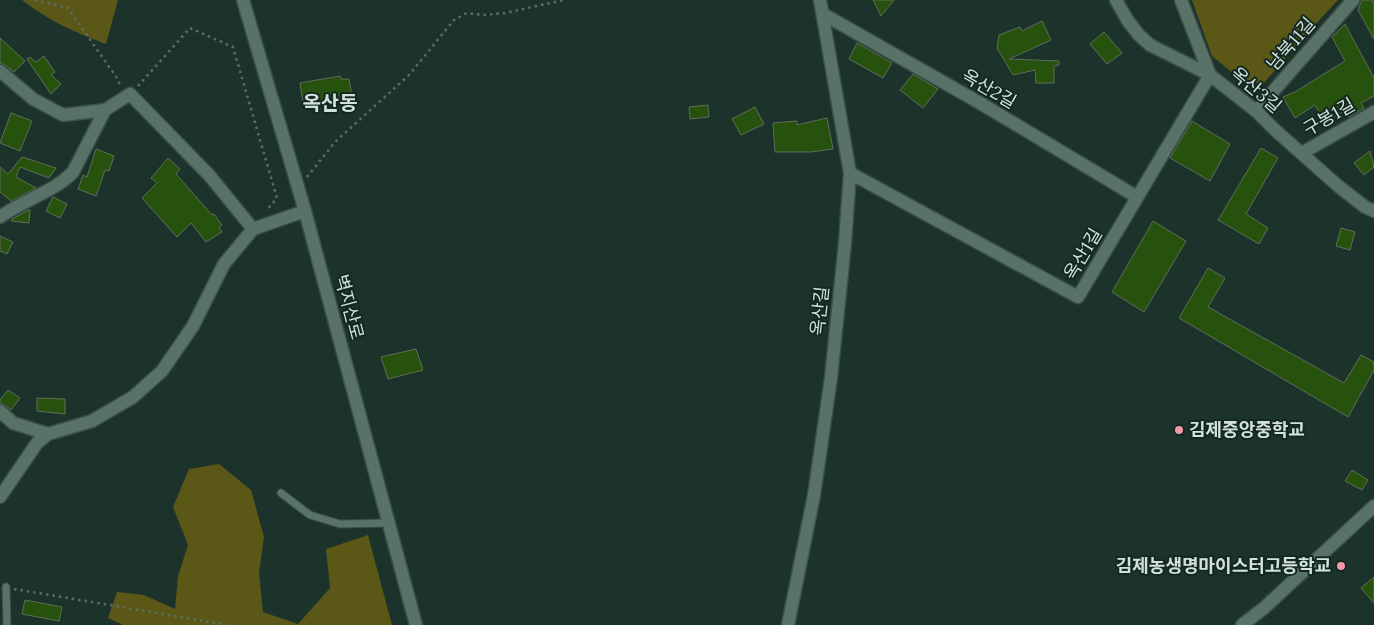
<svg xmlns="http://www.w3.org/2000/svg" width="1374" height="625" viewBox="0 0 1374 625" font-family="Lora,'Noto Sans KR',serif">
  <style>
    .green { fill: #5b5717 }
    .building { fill: #26520d; stroke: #606d5b }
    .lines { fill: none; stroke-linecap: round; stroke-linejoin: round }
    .lane-casing { stroke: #3a4e47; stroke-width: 9 }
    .street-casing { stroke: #3a4e47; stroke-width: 15 }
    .secondary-casing { stroke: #3a4e47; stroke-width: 15 }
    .path { stroke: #5a6d66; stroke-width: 2.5; stroke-dasharray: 2.5 4; stroke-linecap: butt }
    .lane { stroke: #597268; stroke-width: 7 }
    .street { stroke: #597268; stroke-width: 12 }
    .secondary { stroke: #597268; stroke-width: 12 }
    .poi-dot { fill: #f49aa6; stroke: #122921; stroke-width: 2 }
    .labels { text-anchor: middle; stroke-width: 4; stroke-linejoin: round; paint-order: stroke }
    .street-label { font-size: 18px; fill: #d3e0db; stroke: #122921 }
    .poi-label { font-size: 18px; font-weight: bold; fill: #d3e0db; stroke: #122921; text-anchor: start }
    .quarter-label { font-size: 20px; font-weight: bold; fill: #d3e0db; stroke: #122921 }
  </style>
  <rect width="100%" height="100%" fill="#1c332b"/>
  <path class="green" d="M22,0H118L106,44C74,32 49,21 22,0Z
    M1192,0H1338L1311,29L1263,84L1241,80L1212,56Z
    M219,464L251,490L264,537L259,573L263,612L298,624L330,588L326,549L368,535L392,625H123L108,618L117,592L144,595L175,609L178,576L188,545L173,507L189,469Z"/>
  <path class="building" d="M873,0H894L881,16Z
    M1362,0H1372L1374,4V39L1358,10Z
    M1042,21L1051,40L1009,59L1059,61V65L1054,66V83H1036L1035,70L1013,75L997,48L999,35L1020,27L1022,31Z
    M1345,24L1374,78V96L1361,103L1364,108L1349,117L1345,110L1326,123L1315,105L1295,118L1283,97L1295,92L1345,61L1332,37Z
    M1104,32L1122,53L1107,64L1090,44Z
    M0,38L25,61L14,72L5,65L0,63Z
    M857,43L892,63L883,78L849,59Z
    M44,56L55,72L51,75L61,84L51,94L27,59L30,57L36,62Z
    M913,74L938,89L923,108L900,90Z
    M340,76L341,79H349L352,96L303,103L300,83Z
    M708,105L709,117L690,119L689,107Z
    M755,107L764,124L741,135L732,119Z
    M11,113L32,121L20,151L0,143Z
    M827,118L833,149L811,152H775L773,123L797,121V125Z
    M1192,121L1230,144L1210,181L1170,158Z
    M1261,148L1278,158L1246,214L1268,228L1259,244L1218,220Z
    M96,149L114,156L109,171L105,170L96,196L78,189L83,175L87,177Z
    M1370,151L1374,167L1364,175L1354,163Z
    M22,157L56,168L49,178L20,167L16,177L36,188L11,201L0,192V167L8,174Z
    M168,158L180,169L176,174L212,215L214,214L222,225L219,227L222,232L206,242L191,223L177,237L142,198L157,183L151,178Z
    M53,197L67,204L60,218L46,211Z
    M28,210H30L29,223L11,221L12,219Z
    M1153,221L1186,241L1144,312L1112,292Z
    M1341,228L1355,232L1350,250L1336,246Z
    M0,236L13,242L7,254L0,251Z
    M1208,268L1225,278L1208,307L1344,383L1361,355L1374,362V370L1348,417L1179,318Z
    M416,349L423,370L388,379L381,357Z
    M8,390L20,398L11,410L5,405L0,403V400Z
    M37,398L65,399V414L37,411Z
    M1352,470L1368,480L1362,490L1345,481Z
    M1374,577V603L1361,588Z
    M25,600L62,607L59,621L22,614Z"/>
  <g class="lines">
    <g class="lane-casing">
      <path id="lane" d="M281,493L310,515L340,524L389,523
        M6,587L7,625"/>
    </g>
    <g class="street-casing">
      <path id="street" d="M1116,0L1128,21L1139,35L1150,45L1210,75L1256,111L1275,130L1337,185L1365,207L1374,211
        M823,14L980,103L1137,197
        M0,71L33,99L63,115L105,110L130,94L209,175L253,229
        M1256,111L1353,0
        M1302,153L1374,112
        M850,173L1078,297L1210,75L1181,0
        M0,217C23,200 54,192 73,172L105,110
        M0,411L13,423L48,434
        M0,497L37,443L48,434L92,421L133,397L162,371L193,326L224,264L253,229L305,211
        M788,625L814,495L831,378L845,243L850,173L820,0"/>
    </g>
    <g class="secondary-casing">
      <path id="secondary" d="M243,0L305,211L416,625
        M1242,625L1264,608L1374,506"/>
    </g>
    <path class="path" d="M35,0L68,8L119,81V86
      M138,86L190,28L233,47L277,198L266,211
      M307,177L335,142L409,75L454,20L467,13L483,15L505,13L564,0
      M14,589L229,625"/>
    <use href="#lane" class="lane"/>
    <use href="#street" class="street"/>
    <use href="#secondary" class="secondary"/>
  </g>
  <g class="poi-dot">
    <circle cx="1179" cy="430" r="5"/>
    <circle cx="1341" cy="566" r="5"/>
  </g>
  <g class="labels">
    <g class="street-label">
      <text transform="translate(1291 44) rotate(-49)" y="6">남북11길</text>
      <text transform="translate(989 89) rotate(30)" y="6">옥산2길</text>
      <text transform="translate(1256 90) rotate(40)" y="6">옥산3길</text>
      <text transform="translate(1329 117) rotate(-30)" y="6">구봉1길</text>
      <text transform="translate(1083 254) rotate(-59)" y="6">옥산1길</text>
      <text transform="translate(349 307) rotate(75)" y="6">벽지산로</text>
      <text transform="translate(820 311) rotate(-84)" y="6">옥산길</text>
    </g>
    <g class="poi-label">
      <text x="1189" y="436">김제중앙중학교</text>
      <text x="1331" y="572" text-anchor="end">김제농생명마이스터고등학교</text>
    </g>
    <g class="quarter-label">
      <text x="330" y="110">옥산동</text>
    </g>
  </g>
</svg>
